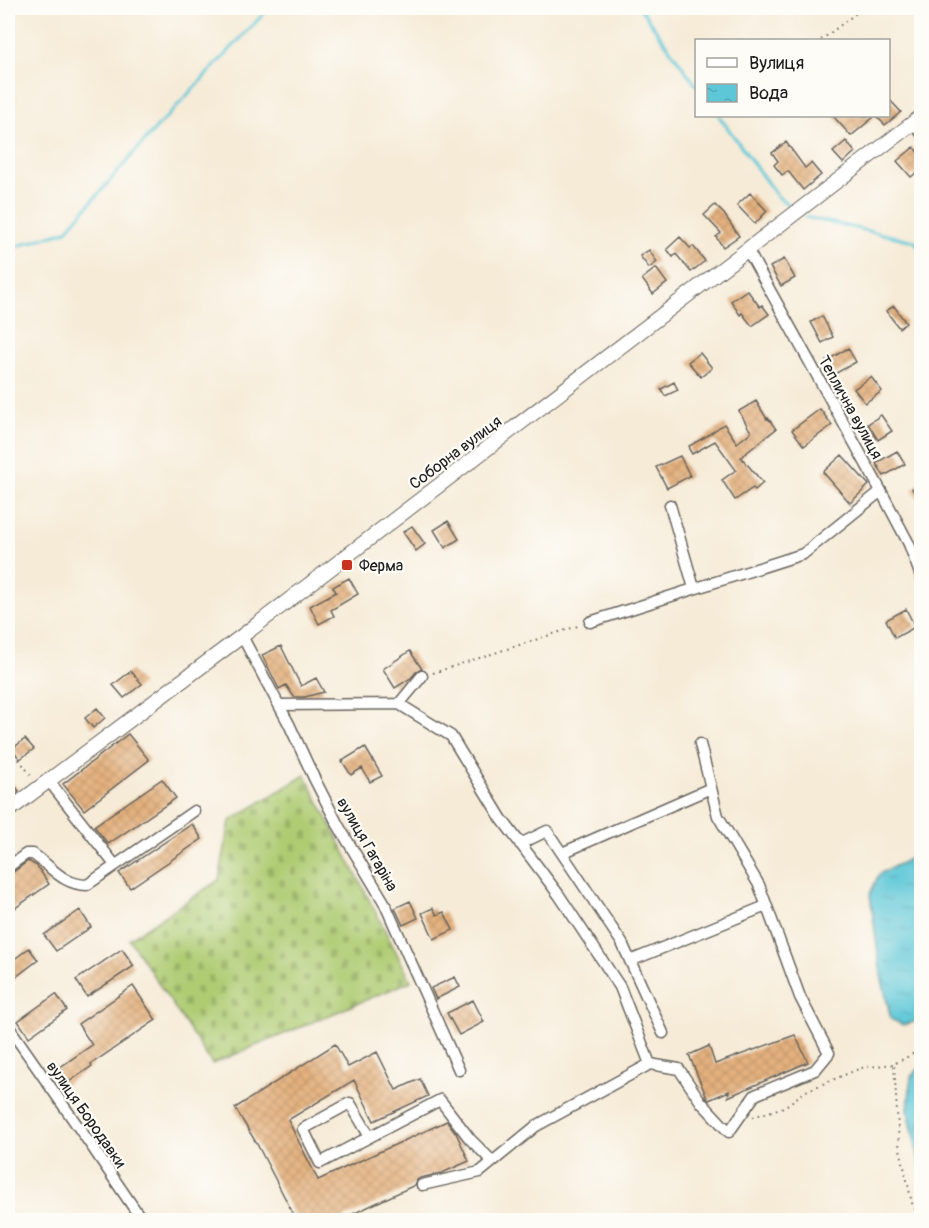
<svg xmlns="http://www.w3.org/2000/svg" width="929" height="1228" viewBox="0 0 929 1228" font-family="Pangolin,sans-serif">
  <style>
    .cemetery { fill: url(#cemetery-stones); stroke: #667448; stroke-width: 1.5 }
    .water { fill: url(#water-ripples); stroke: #3c727a; stroke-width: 1.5 }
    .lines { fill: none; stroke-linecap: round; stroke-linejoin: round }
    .stream { stroke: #5dc7d7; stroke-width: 3 }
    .building { fill: url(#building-cross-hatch) }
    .minor-casing { stroke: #68645d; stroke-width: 13 }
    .major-casing { stroke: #68645d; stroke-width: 16 }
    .path { stroke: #68645d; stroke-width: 2; stroke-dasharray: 1.5 4.5; stroke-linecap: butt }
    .minor { stroke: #fff; stroke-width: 10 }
    .major { stroke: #fff; stroke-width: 14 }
    .poi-dot { fill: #c8321e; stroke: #fdfcf7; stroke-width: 2 }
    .labels { text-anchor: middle; stroke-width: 4.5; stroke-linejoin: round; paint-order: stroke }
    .street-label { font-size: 16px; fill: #1c1c1c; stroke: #fdfcf7 }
    .poi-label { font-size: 16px; fill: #1c1c1c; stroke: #fdfcf7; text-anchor: start }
  </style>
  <defs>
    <pattern id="cemetery-stones" width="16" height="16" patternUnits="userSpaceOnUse" patternTransform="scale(1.5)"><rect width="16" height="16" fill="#afcc73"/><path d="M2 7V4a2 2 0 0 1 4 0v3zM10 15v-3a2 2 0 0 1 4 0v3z" fill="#96af63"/></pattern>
    <pattern id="water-ripples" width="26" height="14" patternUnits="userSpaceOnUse" patternTransform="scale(1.5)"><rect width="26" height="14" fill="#5dc7d7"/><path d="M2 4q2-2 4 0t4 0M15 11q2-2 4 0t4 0" fill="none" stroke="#50aab8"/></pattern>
    <pattern id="building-cross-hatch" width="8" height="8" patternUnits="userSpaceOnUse" patternTransform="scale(1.5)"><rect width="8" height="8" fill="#e4b17e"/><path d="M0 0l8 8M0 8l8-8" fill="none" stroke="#c3986c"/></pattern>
  </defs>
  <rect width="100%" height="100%" fill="#fdfcf7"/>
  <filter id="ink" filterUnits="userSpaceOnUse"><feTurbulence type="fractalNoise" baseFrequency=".0167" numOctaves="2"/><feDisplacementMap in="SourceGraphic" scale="12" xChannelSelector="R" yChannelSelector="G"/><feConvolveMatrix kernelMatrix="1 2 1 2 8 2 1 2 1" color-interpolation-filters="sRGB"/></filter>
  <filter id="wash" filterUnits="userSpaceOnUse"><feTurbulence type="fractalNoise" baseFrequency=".008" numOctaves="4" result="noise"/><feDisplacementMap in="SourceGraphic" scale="24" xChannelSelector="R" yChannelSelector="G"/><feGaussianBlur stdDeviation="1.35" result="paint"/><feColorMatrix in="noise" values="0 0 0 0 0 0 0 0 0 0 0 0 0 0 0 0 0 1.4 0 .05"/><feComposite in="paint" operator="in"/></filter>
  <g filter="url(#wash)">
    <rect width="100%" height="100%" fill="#f6ebd7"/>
    <path class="cemetery" d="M305,775L411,981L212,1064L129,939L219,880L230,821Z"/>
    <path class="water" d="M917,855H921V1020L903,1025L891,1019L881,975L870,894L879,874Z
      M921,1067V1169L908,1110L911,1076Z"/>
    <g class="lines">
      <path class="stream" d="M640,8L696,85
        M719,116L777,196L789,205
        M805,217L914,241L922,251
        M8,249L66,231L148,137L269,8"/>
    </g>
    <g id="blocks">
      <path class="building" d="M888,98L901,112L885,125L876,116H888Z
        M833,116H875L851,136Z
        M846,141L855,152L843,163L833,152Z
        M786,142L805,168L811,163L821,175L803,190L788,171L782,175L774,165L778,161L772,153Z
        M914,147L921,157V169L911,177L897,161Z
        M750,193L767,211L755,224L737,205Z
        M715,205L724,214L739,236L723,247L716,237L721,233L704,215Z
        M680,237L690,248L693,246L705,261L691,272L676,254L673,257L667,249Z
        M649,250L657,262L649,268L640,256Z
        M784,259L795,278L781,286L770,267Z
        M656,268L667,283L653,294L642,279Z
        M747,290L760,307L762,305L769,314L752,326L742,313L740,315L731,301Z
        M894,306L906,323L899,328L886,311Z
        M822,316L833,337L822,343L811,322Z
        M848,348L856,362L833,375L826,361Z
        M700,353L712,368L701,377L688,362Z
        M871,377L882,391L865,403L854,389Z
        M674,382L678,390L665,396L661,389Z
        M756,401L767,419L768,418L776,429L741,457L763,483L755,490L753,488L735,500L722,480L736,470L715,441L692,454L689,449L690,448L689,446L705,437L724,424L737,443L751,432L739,411Z
        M820,409L832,425L804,446L792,430Z
        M881,415L892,431L878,440L868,424Z
        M897,451L905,464L884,476L876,463Z
        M842,455L869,485L850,503L823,472Z
        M680,456L690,476L667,488L656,467Z
        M921,482V503L912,489Z
        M448,521L459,539L445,548L434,530Z
        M412,526L425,544L416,551L403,532Z
        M349,578L358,594L331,610L334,616L319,624L310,606L336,592L333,587Z
        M906,609L915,627L895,638L886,620Z
        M281,646L301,686L316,678L324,692L305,697H294L286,685L279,689L262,655Z
        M410,651L422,669L417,671L411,678L395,688L383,669Z
        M131,671L142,684L124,698L113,685Z
        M97,708L105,718L93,728L85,718Z
        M128,734L149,760L84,810L63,784Z
        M25,739L34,749L20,759L12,749Z
        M365,747L382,776L370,782L362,768L351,775L342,761Z
        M8,777L19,791L8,800Z
        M162,779L176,798L108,844L94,826Z
        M192,824L202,839L130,888L119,873Z
        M28,861L37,866L49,884L8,913V874L12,873Z
        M410,901L418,918L403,925L395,908Z
        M433,908L437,915L444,912L453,930L434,939L422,913Z
        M80,910L91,927L56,951L44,935Z
        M29,948L38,960L8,983V964Z
        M122,949L134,966L87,997L76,980Z
        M455,977L460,987L436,999L431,988Z
        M133,986L156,1020L91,1064L92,1066L63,1086L53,1072L92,1045L78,1024Z
        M56,994L67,1010L29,1037L18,1021Z
        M473,1000L484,1022L459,1035L447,1013Z
        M795,1035L808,1062L728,1097L729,1091L709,1100L707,1098L689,1055L709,1046L715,1064Z
        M335,1044L348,1067L377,1052L396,1090L420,1079L428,1096L374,1121L354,1080L288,1120L318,1180L447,1121L456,1133L469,1161L442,1173L420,1178L417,1180L415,1185L338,1221H297L257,1144L235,1108Z"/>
    </g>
  </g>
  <g filter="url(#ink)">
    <use href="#blocks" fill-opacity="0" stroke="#68645d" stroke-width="1.5"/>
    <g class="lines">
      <g class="minor-casing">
        <path id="minor" d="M913,123L922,134
          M881,491L909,544L922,579
          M670,505L694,588
          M590,622L803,554L881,491L747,249
          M242,636L289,724L314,778L338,825L384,902L459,1070
          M399,704L451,736L501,818L559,895L620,987L650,1064L536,1126L480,1172L422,1185
          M279,705L399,704L422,676
          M49,781L115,865
          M520,844L547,831L622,943L663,1033
          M562,853L711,788
          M8,867L26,854H33C52,867 63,885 87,885L194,811
          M630,961L766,906
          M8,1026L93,1148L142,1220
          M650,1064L679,1069L701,1102L729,1132L755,1095L815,1070L829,1053L800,997L759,885L718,816L700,744
          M370,1137L350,1103L303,1129L320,1163L440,1100L470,1139L492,1161"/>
      </g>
      <g class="major-casing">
        <path id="major" d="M8,811L242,636L922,116"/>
      </g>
      <path class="path" d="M821,40L863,8
        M433,673L581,625
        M8,745L33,778
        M753,1117L784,1107L806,1091L861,1068L894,1064
        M921,1220L912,1203L899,1144L894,1064L922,1049"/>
      <use href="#minor" class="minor"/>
      <use href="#major" class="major"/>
    </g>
  </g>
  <rect class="poi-dot" x="341" y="559" width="12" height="12" rx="3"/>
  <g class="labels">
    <g class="street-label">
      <text transform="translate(851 407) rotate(61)" y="6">Теплична вулиця</text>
      <text transform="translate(455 452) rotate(-37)" y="6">Соборна вулиця</text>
      <text transform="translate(368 844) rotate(60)" y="6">вулиця Гагаріна</text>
      <text transform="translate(87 1114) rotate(55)" y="6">вулиця Бородавки</text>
    </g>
    <g class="poi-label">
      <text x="359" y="571">Ферма</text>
    </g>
  </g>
  <rect width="929" height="1228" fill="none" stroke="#fdfcf7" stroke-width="30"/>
  <rect x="695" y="39" width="195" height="78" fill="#fdfcf7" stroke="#a3a29f" stroke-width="1.5"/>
  <rect x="707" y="58" width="30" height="9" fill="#ffffff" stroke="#a3a29f" stroke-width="1.5"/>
  <text x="749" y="69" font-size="18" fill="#1c1c1c">Вулиця</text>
  <rect x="707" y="84" width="30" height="18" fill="url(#water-ripples)" stroke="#a3a29f" stroke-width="1.5"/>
  <text x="749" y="99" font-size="18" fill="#1c1c1c">Вода</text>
</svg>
